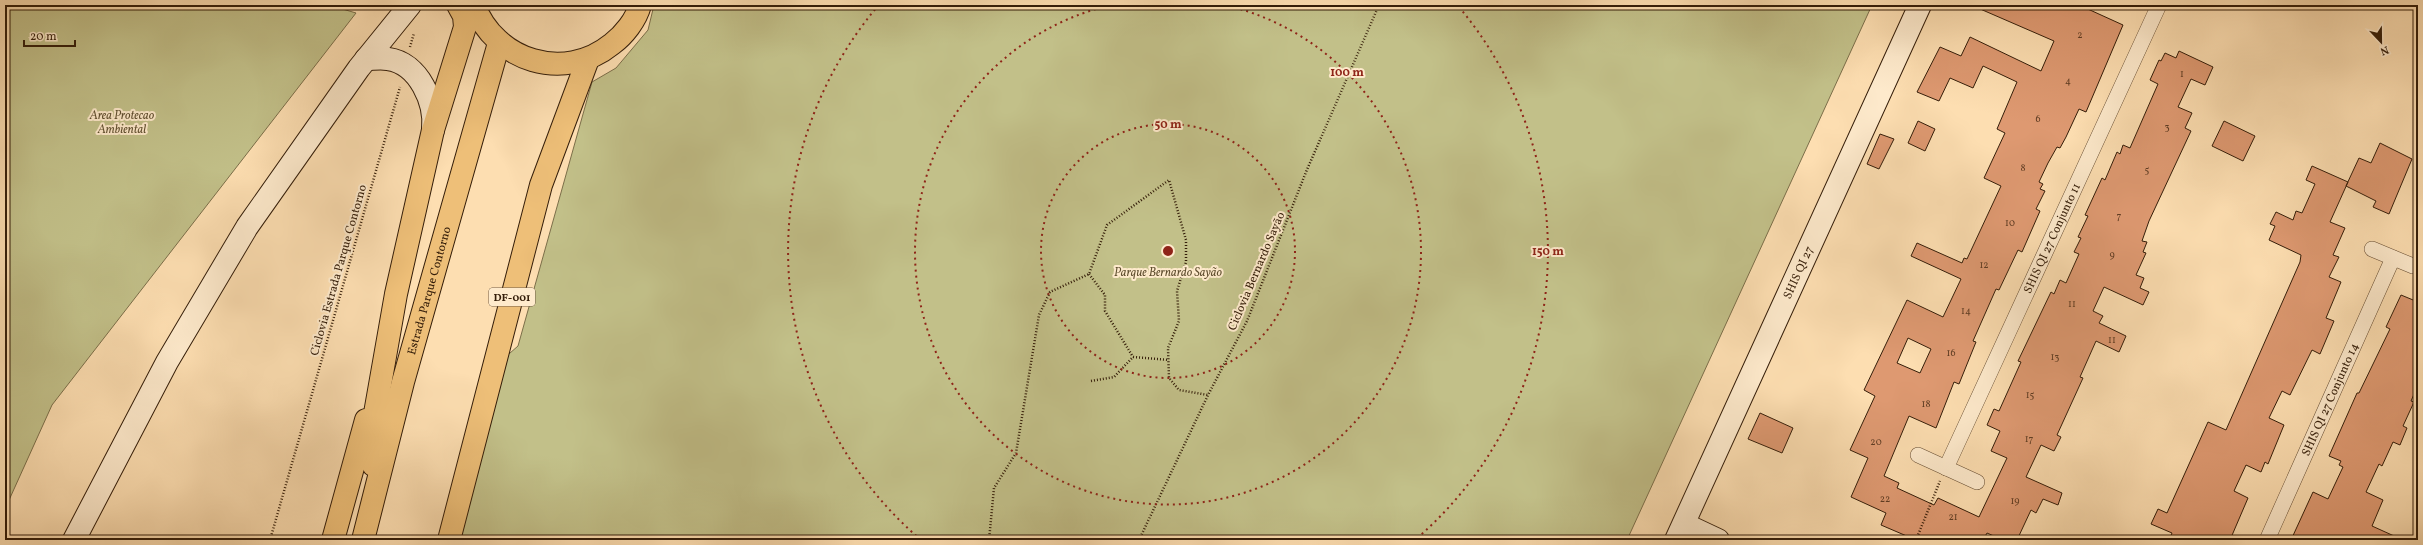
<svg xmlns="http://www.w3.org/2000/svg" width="2423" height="545" viewBox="0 0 2423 545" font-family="Vollkorn,serif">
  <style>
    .green { fill: #c2c089; stroke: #7b6e49 }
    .building { fill: #de9971; stroke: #341d09; fill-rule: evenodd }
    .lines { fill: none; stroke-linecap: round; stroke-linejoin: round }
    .street-casing { stroke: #664d33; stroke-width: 16 }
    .secondary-casing { stroke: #341d09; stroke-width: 24 }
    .primary-casing { stroke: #341d09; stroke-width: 24 }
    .path { stroke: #341d09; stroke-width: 2.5; stroke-dasharray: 1 2; stroke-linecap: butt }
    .street { stroke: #feeacc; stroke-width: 15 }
    .secondary { stroke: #feeacc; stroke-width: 22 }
    .primary { stroke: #eebf78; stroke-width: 22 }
    .ring { fill: none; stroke: #8f2418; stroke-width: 2; stroke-dasharray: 2 4 }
    .labels { text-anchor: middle; stroke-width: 4; stroke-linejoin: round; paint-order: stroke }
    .number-label { font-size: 10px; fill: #5e3c23 }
    .shield { fill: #feeacc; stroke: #715a44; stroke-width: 1 }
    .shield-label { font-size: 11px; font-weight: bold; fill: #341d09 }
    .park-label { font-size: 12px; font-style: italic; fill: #5f4e2f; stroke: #feeacc }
    .street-label { font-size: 12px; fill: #341d09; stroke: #feeacc }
    .centre { fill: #8f2418; stroke: #feeacc; stroke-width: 2 }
    .ring-label { font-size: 12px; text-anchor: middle; font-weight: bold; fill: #8f2418; stroke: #feeacc; stroke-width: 4; stroke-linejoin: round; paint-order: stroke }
  </style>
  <rect width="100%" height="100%" fill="#fddeb1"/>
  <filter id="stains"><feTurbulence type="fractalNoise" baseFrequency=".005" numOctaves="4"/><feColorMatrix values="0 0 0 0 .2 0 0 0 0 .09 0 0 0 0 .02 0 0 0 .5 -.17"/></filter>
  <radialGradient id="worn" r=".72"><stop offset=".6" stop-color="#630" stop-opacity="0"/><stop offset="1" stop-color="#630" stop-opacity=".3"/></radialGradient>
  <path class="green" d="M5,5H329L356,13L52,405L5,509Z
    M654,5H1872L1627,540H449L493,368L518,346L592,82L616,68L648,30Z"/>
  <path class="building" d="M1971,5H2079L2123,25L2086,112L2079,109L2066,137L2060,148L2057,147L2048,163L2039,182L2043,184L2040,189L2045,191L2036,209L2040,211L2022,252L2018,250L1999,290L1996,289L1973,341L1976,342L1959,384L1954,382L1936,428L1909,416L1884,476L1899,483L1897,488L1934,505L1938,498L1979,517L2007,458L1991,451L2000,431L1987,425L1994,409L1999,411L2021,362L2018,361L2051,292L2054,294L2060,280L2066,283L2079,254L2074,252L2081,238L2078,237L2088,216L2085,215L2102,178L2105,180L2117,152L2120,154L2123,145L2130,148L2158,84L2150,80L2159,60L2161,61L2165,53L2176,58L2179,51L2213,67L2205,85L2191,79L2178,107L2192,113L2185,128L2191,131L2149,221L2142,241L2147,242L2143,252L2146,253L2136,275L2144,278L2140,288L2149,292L2143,305L2104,287L2093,311L2103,316L2099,323L2126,336L2119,352L2096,341L2080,377L2083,378L2057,435L2061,437L2054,451L2041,445L2026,477L2062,493L2058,505L2043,499L2036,513L2031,510L2017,540H2003L1987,533L1983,540H1916L1881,525L1886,513L1851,497L1868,458L1850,450L1875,396L1864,390L1907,300L1943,317L1961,279L1911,256L1917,243L1962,263L1964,258L1967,259L2001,186L1984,178L2005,133L1997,129L2017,82L1983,66L1973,88L1950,78L1939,101L1917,92L1940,47L1961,56L1970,37L2041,71L2054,41ZM1908,338L1931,349L1920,373L1897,363Z
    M1918,121L1935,129L1925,151L1908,143Z
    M2224,121L2255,136L2243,161L2212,146Z
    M1880,134L1894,139L1879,169L1867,164Z
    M2380,143L2412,159L2389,214L2373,207L2376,201L2346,186L2359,158L2371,163Z
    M2312,166L2348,182L2330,222L2345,228L2333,255L2339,257L2329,277L2341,282L2326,318L2334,321L2320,354L2312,350L2290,395L2282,391L2269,418L2284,425L2268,464L2265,462L2261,472L2246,465L2234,491L2248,498L2230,540H2169L2172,533L2151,524L2158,509L2167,513L2208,422L2226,430L2300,262L2301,255L2269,240L2275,226L2270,224L2276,212L2293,220L2296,211L2302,213L2315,184L2306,180Z
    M2401,295L2418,302V385L2411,401L2414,402L2403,426L2407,428L2400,445L2393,442L2382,466L2379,464L2366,492L2383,500L2372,526L2403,540H2291L2313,492L2328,499L2343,467L2339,465L2341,461L2329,456L2357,393H2359L2390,329L2386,327Z
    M1760,413L1793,428L1782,453L1748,439Z"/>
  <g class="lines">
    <g class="street-casing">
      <g id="street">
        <path d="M2372,249L2413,266"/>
        <path d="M1918,455L1977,482"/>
        <path id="s1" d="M1946,468L2159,5"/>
        <path id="s2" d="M2267,540L2393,258"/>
      </g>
    </g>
    <g class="secondary-casing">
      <g id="secondary">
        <path d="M366,59C373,59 381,58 388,59C419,63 436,103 433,130"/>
        <path d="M1684,524L1718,540"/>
        <path d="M74,540L167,362L247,227L359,68L410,5"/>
        <path id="s3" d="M1676,540L1920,5"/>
      </g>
    </g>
    <g class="primary-casing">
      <g id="primary">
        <path d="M474,5C495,61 564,83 612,44C624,35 636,20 640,5"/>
        <path d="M373,465L374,419L396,294L433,130L465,27L464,16L458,5"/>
        <path d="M333,540L366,420"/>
        <path id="s4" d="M363,540L403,382L499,43"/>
        <path d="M449,540L541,185L588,59"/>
      </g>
    </g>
    <path class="path" d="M410,47L414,33
      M1089,274L1105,295V311L1133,357
      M1091,381L1114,377L1133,357L1169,360
      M1737,537L1743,540
      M270,540L400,87
      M989,540L994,488L1016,453L1039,315L1050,292L1089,274L1107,225L1169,180L1186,240V262L1177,291L1179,321L1168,348L1169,378L1179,390L1208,395
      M1139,540L1208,395L1247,321L1306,172L1379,5
      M1916,540L1940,481"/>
    <use href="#street" class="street"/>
    <use href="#secondary" class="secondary"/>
    <use href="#primary" class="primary"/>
  </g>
  <g class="ring">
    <circle cx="1168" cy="251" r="127"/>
    <path d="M1229 6A253 253 0 1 1 1107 6"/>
    <path d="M921 540A380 380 0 0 1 877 7M1459 7A380 380 0 0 1 1415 540"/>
  </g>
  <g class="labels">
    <g class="number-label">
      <text x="2080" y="38">2</text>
      <text x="2182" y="77">1</text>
      <text x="2068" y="84">4</text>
      <text x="2038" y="122">6</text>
      <text x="2167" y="130">3</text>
      <text x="2023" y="171">8</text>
      <text x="2147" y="173">5</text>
      <text x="2119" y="219">7</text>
      <text x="2010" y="226">10</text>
      <text x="2112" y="258">9</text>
      <text x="1984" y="268">12</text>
      <text x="2072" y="307">11</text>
      <text x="1966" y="314">14</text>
      <text x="2112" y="343">11</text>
      <text x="1951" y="356">16</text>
      <text x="2055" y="360">13</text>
      <text x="2030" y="398">15</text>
      <text x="1926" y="407">18</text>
      <text x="2029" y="442">17</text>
      <text x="1876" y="445">20</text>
      <text x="1885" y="502">22</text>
      <text x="2015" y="504">19</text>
      <text x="1953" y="520">21</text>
    </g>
    <rect class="shield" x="489" y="288" width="46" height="18" rx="3"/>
    <g class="shield-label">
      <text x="512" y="301">DF-001</text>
    </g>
    <g class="park-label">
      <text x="122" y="119">Area Protecao<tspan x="122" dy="14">Ambiental</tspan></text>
      <text x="1168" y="276">Parque Bernardo Sayão</text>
    </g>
    <g class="street-label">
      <text dy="4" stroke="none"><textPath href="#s1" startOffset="253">SHIS QI 27 Conjunto 11</textPath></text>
      <text transform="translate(338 270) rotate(-74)" y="4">Ciclovia Estrada Parque Contorno</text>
      <text transform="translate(1256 271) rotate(-67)" y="4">Ciclovia Bernardo Sayão</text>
      <text dy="4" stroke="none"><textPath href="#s3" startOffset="294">SHIS QI 27</textPath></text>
      <text dy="4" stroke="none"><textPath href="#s4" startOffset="258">Estrada Parque Contorno</textPath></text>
      <text dy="4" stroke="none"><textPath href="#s2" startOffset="154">SHIS QI 27 Conjunto 14</textPath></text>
    </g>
  </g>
  <circle cx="1168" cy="251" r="6" class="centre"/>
  <g class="ring-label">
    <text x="1347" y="76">100 m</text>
    <text x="1168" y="128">50 m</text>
    <text x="1548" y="255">150 m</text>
  </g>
  <rect width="2423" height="545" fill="none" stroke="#fddeb1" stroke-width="20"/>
  <rect x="6" y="6" width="2411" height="533" fill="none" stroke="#341d09" stroke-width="2"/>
  <rect x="10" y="10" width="2403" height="525" fill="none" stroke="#341d09"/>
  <g transform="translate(2381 42) rotate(158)" stroke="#feeacc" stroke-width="3" paint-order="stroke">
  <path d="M0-3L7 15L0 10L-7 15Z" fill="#341d09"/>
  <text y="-6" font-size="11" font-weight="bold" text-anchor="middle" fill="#341d09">N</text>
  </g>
  <path d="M24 40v6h51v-6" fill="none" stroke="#341d09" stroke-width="2"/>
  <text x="30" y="40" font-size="12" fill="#341d09" stroke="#feeacc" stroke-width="3" paint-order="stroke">20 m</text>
  <rect width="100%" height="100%" filter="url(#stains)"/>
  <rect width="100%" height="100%" fill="url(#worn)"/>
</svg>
